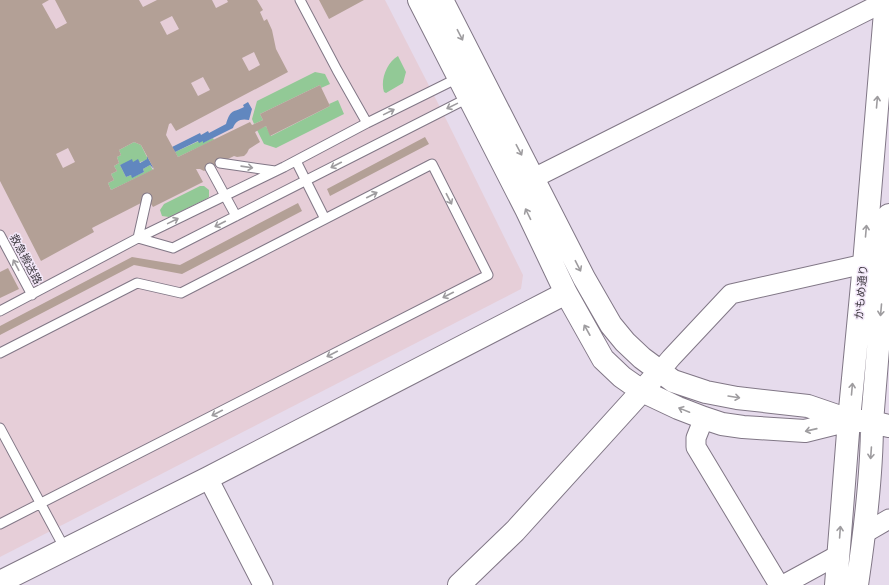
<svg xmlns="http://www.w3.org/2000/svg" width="889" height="585" viewBox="0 0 889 585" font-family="Barlow,'Noto Sans JP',sans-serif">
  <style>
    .medical { fill: #e6ced8 }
    .green { fill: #92c996 }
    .water { fill: #6187bf }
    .building { fill: #b3a096; fill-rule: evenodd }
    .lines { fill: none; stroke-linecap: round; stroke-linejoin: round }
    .service-casing { stroke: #817786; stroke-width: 11 }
    .minor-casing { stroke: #817786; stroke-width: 21 }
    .tertiary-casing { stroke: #817786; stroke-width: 24 }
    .service { stroke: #fff; stroke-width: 9 }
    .minor { stroke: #fff; stroke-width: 19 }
    .tertiary { stroke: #fff; stroke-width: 22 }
    .oneway { stroke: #9e9c9f }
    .labels { text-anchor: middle; stroke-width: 3; stroke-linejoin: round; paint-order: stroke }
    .street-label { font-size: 11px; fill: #3d383f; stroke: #f3e8f9 }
  </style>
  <rect width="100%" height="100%" fill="#e6dbec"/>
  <path class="medical" d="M0,0H385L442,111L523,275L521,289L0,557Z"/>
  <path class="green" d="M398,56L406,72L403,83L386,93L384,92C380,80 387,62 398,56Z
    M315,72L325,74L330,84L321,88L320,85L260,114L263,120L254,124L252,119L257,101Z
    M338,100L344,114L276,148L264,144L257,130L266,126L271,136L330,106L329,104Z
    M213,138L214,140L178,157L175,152L199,141H203L204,142Z
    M134,142L141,145L148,159C139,164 130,162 120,165L126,177L131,175L133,177L144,172L143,169L150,165L153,170L111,190L108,183L114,180L111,174L117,171L114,166L119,163L117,157L121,155L119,150Z
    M200,186H204L209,190V197L206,199L169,217L162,216L160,210L164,204Z"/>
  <path class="water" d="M248,102L252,109L249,120C241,118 235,121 233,128L203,143V141L199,143L198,141L175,152L172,147L200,133L201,135L208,131L209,133L226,124C231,108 233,113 244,107L243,105Z
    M147,156L154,169L150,165L143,169L144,172L132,178L131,175L126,177L120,165L132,159L133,162L138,159L140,163L147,159Z"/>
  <path class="building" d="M0,0H49L42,4L56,29L67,23L55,0H139L143,7L157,0H212L216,8L228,2L227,0H257L263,10L260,12L264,21L267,19L272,30L276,49L288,72L176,131L171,123L169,124L166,135L178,157L250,122L252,125L263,120L260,114L320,85L330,106L270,136L266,126L255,132L260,142L249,149L247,153L244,156L237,157L234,156L204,171L200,169H196L203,182L153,207L145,195L141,203L92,228L94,232L41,261L0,181ZM172,16L179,29L167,35L160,22ZM254,52L260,65L249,71L242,58ZM203,77L210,90L198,96L191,83ZM134,142L141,145L154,169L111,190L108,183L114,180L111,174L117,171L114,166L119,163L117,157L121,155L119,150ZM68,148L75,162L63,168L56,154Z
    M319,0H364L329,19Z
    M425,137L429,144L330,196L327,189Z
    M298,203L302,211L182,274L134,265L0,335V326L132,257L180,265Z
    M8,268L19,289L0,298V272Z"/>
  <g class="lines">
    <g class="service-casing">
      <path id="service" d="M300,0L337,70L367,123
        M296,161L325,219
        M220,163L275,171
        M210,168L236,216
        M147,198L138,238L173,248L470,97
        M0,235L32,295
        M0,311L138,238L284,167L367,123L458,78
        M0,353L137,283L181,293L432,164L488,275L0,524
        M0,428L65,549"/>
    </g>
    <g class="minor-casing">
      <path id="minor" d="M534,178L888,0
        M660,371L671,358L731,294L864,264
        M704,418L696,438V447L779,585
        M208,478L263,585
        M865,533L889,519
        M783,585L838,555"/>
    </g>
    <g class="tertiary-casing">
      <path id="tertiary" d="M419,0L527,211L566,293L603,359L622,377L642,391L678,408L704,418L722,424L743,427L805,431L849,420
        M442,0L584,278L611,325L625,342L642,358L673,381L706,392L737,398L808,406L849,420L872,422L889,426
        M0,582L208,478L566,293
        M459,585L515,531L651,381
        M836,585L849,420L864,264L886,0
        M857,585C865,531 872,476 872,422L889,215"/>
    </g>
    <use href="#service" class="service"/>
    <use href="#minor" class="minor"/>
    <use href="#tertiary" class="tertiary"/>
  </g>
  <defs><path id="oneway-shaft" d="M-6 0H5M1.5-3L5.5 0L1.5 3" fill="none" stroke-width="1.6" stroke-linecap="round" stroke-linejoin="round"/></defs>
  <g class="oneway">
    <use href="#oneway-shaft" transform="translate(460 35) rotate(63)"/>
    <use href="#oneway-shaft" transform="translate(877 102) rotate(-85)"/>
    <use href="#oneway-shaft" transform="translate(452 106) rotate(154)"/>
    <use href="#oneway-shaft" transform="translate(389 112) rotate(-26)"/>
    <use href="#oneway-shaft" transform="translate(519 150) rotate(62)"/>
    <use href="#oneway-shaft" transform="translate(336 165) rotate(153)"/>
    <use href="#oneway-shaft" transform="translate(247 167) rotate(8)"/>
    <use href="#oneway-shaft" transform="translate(372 195) rotate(-27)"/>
    <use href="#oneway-shaft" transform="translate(449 199) rotate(63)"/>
    <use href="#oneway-shaft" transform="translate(528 214) rotate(-116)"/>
    <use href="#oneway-shaft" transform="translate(173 221) rotate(-26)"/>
    <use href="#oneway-shaft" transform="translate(220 224) rotate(153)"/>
    <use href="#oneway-shaft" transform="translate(866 231) rotate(-85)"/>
    <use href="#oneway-shaft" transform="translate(16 265) rotate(-118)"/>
    <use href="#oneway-shaft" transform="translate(578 266) rotate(63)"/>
    <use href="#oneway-shaft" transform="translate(448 295) rotate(153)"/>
    <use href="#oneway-shaft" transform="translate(881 310) rotate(95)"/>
    <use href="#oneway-shaft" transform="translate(587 330) rotate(-119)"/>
    <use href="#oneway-shaft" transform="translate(332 354) rotate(153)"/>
    <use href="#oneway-shaft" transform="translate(852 389) rotate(-85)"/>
    <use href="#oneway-shaft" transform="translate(734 397) rotate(9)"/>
    <use href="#oneway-shaft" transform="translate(684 410) rotate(-158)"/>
    <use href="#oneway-shaft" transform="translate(217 413) rotate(153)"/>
    <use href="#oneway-shaft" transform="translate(811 430) rotate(167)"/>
    <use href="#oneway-shaft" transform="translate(871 453) rotate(94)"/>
    <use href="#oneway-shaft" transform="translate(840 532) rotate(-86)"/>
  </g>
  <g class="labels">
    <g class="street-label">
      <text transform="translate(26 259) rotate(62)" y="4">救急搬送路</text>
      <text transform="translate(861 292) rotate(-85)" y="4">かもめ通り</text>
    </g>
  </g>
</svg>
